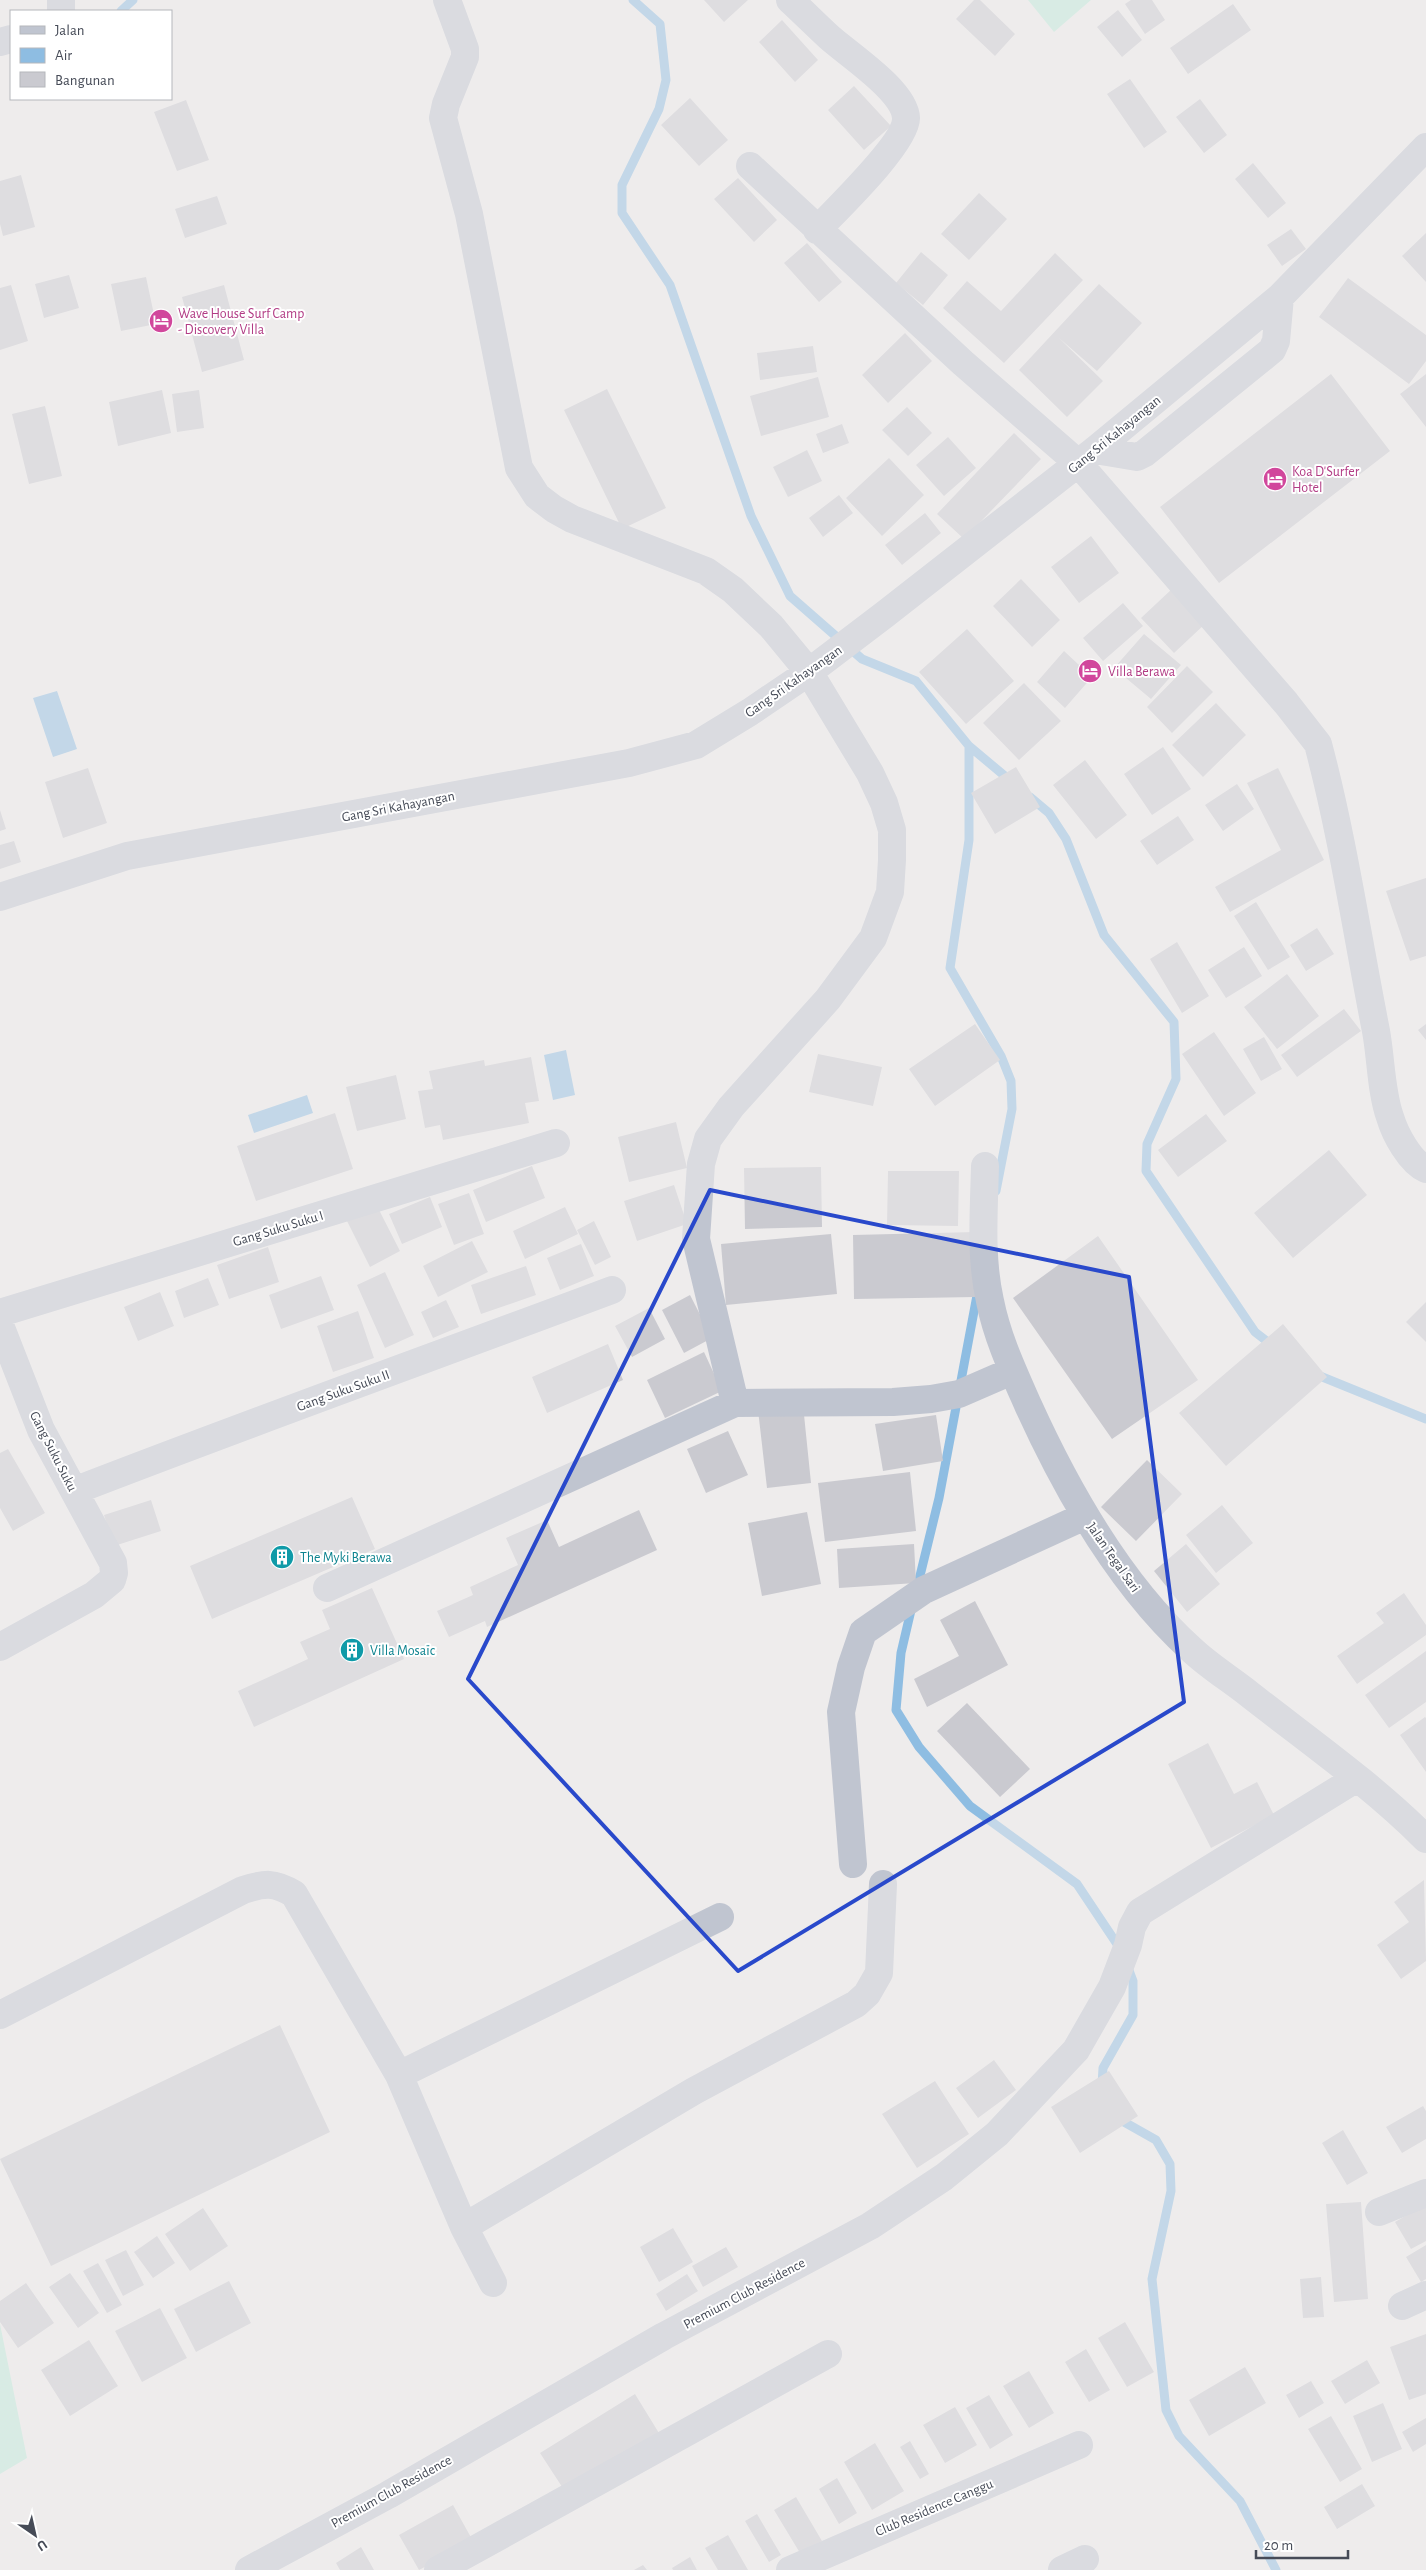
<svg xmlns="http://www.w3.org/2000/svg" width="1426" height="2570" viewBox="0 0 1426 2570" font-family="'Alegreya Sans',sans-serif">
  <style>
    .green { fill: #bde9d9 }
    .water { fill: #8ebde2 }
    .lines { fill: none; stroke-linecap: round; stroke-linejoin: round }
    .stream { stroke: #8ebde2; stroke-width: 9 }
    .building { fill: #cacad0 }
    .minor { stroke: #c0c5d0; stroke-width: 28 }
    .marked { fill: none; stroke: #2949cb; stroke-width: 4; stroke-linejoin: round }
    .labels { text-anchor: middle; stroke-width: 4; stroke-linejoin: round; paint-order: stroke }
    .hotel-label { font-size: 14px; fill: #b23c85; stroke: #fff; text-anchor: start }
    .street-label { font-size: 14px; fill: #464b57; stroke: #fff }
    .culture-label { font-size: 14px; fill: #0d838f; stroke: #fff; text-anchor: start }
  </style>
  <rect width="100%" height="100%" fill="#eeecec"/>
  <path class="green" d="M1028,0H1091L1054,32Z
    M0,2324L27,2458L0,2474Z"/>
  <path class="water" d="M57,691L77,749L53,757L33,698Z
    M566,1050L575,1095L553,1100L544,1055Z
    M307,1095L313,1113L254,1133L248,1115Z"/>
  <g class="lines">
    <path class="stream" d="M633,0L660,24L666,80L659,109L622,185V213L670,285L751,516L790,596L862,659L916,681L969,746V840L950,968L1001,1056L1011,1081L1012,1109L996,1191
      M121,11L133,0
      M969,746L1012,782
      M1030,797L1049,813L1066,839L1104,935L1174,1022L1176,1079L1147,1144L1146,1171L1255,1332L1273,1346
      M1315,1374L1426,1419
      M917,1588L939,1498L978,1290
      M912,1606L901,1653L896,1710L919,1747L970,1806L1077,1884L1121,1950
      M1102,2085L1103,2068L1133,2015V1981L1127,1965
      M1117,2118L1156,2140L1170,2164L1171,2191L1152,2279L1166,2410L1179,2436L1240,2501L1276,2570"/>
  </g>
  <path class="building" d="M704,0H748L724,22Z
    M974,0H980L1015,34L995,56L956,19Z
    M1131,0H1152L1165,20L1145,34L1125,4Z
    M1233,4L1251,30L1188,74L1170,48Z
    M1118,10L1142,40L1122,57L1097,27Z
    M782,20L818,60L795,82L759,42Z
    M1130,79L1167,132L1144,148L1107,94Z
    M854,86L891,126L864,150L828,110Z
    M690,98L728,140L699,166L661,125Z
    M1200,99L1227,135L1204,153L1176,117Z
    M186,100L209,160L177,171L154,112Z
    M1253,163L1286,203L1268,218L1235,179Z
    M21,175L35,227L3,236L0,224V181Z
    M738,178L777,220L754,242L714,199Z
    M979,193L1007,219L969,260L941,234Z
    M217,196L227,224L185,238L175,209Z
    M1291,229L1306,249L1282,266L1267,245Z
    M1426,233V282L1402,256Z
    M807,243L842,282L819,302L784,263Z
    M921,252L948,275L923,305L896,283Z
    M1055,253L1083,280L1004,363L943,308L967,281L1001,311Z
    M69,275L79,308L44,318L35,284Z
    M146,277L156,324L121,331L111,284Z
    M1348,278L1426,335V361L1409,384L1319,317Z
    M1099,284L1142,323L1097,371L1059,338L1103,381L1067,417L1019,370Z
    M11,285L28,341L0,350V288Z
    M224,285L244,360L202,372L182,297Z
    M905,333L932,361L888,403L862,375Z
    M813,346L817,372L760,380L757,353Z
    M1331,374L1390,451L1219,583L1160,507Z
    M1426,374V427L1400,394Z
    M818,377L829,417L761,436L750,396Z
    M607,389L666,508L622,529L564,410Z
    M162,390L171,433L118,446L109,402Z
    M199,390L204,428L177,432L172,394Z
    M45,406L62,476L29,484L12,414Z
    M907,407L932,433L908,456L882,430Z
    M842,424L849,443L823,453L816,434Z
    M1014,433L1041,459L964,539L937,514Z
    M948,437L976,468L944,496L916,465Z
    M807,450L822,481L788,497L773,467Z
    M889,458L924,495L882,536L846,498Z
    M839,495L853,513L823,537L809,518Z
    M925,513L941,533L902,565L885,545Z
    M1091,536L1119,573L1079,603L1051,567Z
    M1021,579L1060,620L1032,647L993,606Z
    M1173,588L1206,623L1174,653L1141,618Z
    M1123,603L1143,626L1103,661L1083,638Z
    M967,629L1014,681L966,724L919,672Z
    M1144,634L1181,665L1151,699L1114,668Z
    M1064,651L1092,677L1065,708L1037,682Z
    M1187,666L1213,692L1172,733L1147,707Z
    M1024,683L1061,721L1019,760L983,723Z
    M1216,703L1246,735L1203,777L1172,745Z
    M1163,747L1191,789L1152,815L1124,774Z
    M1085,760L1127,815L1096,839L1053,785Z
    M1016,767L1040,807L995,834L971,793Z
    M88,768L107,823L63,838L45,782Z
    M1278,768L1324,860L1230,912L1215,887L1281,850L1247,783Z
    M1237,784L1254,809L1223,831L1205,805Z
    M0,810L6,829L0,831Z
    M1178,816L1194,840L1157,865L1140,841Z
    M14,841L21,862L0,869V845Z
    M1426,878V956L1410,961L1386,891Z
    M1256,902L1290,957L1268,970L1234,916Z
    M1317,928L1334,954L1306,971L1290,945Z
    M1177,942L1209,996L1182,1013L1150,959Z
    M1244,947L1262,976L1226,998L1208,970Z
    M1287,974L1319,1016L1277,1049L1244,1007Z
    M1344,1009L1361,1031L1297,1077L1281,1055Z
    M975,1024L1000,1060L935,1106L909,1069Z
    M1426,1024V1040L1418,1030Z
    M1214,1032L1256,1093L1224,1116L1182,1054Z
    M1264,1037L1282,1069L1261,1081L1243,1049Z
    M818,1054L882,1067L873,1106L809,1092Z
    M531,1057L539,1101L525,1103L529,1123L443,1140L440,1125L425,1128L418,1091L433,1089L429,1071L484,1060L485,1066Z
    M396,1075L406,1119L357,1131L346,1087Z
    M335,1113L353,1169L256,1201L237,1146Z
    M1206,1114L1227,1141L1178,1177L1158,1150Z
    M676,1122L687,1168L629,1182L618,1137Z
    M1329,1150L1367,1195L1293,1258L1254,1213Z
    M532,1166L545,1198L486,1222L473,1190Z
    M821,1167L822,1227L745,1229L744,1168Z
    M888,1171H959L958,1226L887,1225Z
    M674,1185L687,1224L637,1241L624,1201Z
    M469,1193L484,1234L454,1245L438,1204Z
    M430,1197L442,1227L402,1244L389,1214Z
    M376,1204L400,1251L370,1267L346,1219Z
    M565,1207L578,1234L525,1259L513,1231Z
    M594,1221L611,1257L595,1265L577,1230Z
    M975,1232L976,1297L854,1299L853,1235Z
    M831,1234L837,1294L726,1305L721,1244Z
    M1098,1236L1198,1380L1112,1439L1013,1298Z
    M472,1241L488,1272L438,1297L423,1266Z
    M581,1244L594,1276L560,1290L547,1258Z
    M268,1247L279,1282L229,1299L217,1265Z
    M526,1266L536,1295L481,1314L471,1285Z
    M385,1272L414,1335L385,1348L357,1285Z
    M321,1276L334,1310L281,1329L269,1295Z
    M208,1278L219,1305L184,1318L175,1291Z
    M160,1292L174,1326L138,1341L124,1307Z
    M690,1295L712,1338L684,1353L662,1310Z
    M446,1300L459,1327L433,1338L421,1312Z
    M1426,1302V1342L1406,1322Z
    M649,1308L665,1339L632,1357L615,1326Z
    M358,1311L374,1358L333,1372L317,1326Z
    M1283,1324L1327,1377L1226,1466L1179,1413Z
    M608,1344L623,1380L547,1413L532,1377Z
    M704,1352L722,1391L665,1418L647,1380Z
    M803,1405L811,1483L767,1488L758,1410Z
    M936,1415L943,1461L883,1471L875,1424Z
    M728,1431L748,1475L706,1493L687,1449Z
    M8,1449L45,1513L13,1531L0,1508V1453Z
    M1147,1460L1182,1494L1136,1541L1101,1507Z
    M910,1472L916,1531L825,1542L818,1483Z
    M352,1497L375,1549L212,1619L190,1566Z
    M151,1500L161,1531L114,1546L104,1515Z
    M1222,1505L1253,1543L1216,1573L1186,1535Z
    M639,1510L657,1550L487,1627L485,1621L449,1637L437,1611L473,1595L470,1587L518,1565L506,1538L547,1520L559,1547Z
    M807,1512L821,1584L762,1596L748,1523Z
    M914,1544L916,1583L839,1588L837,1549Z
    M1186,1544L1220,1584L1187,1612L1154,1571Z
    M372,1588L404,1659L254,1727L238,1691L308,1659L300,1642L330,1629L322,1610Z
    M1404,1593L1426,1625V1635L1357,1684L1337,1656L1384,1623L1376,1613Z
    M975,1601L1008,1665L927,1707L914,1679L959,1656L940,1620Z
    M1426,1651V1702L1389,1728L1365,1695Z
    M967,1703L1030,1769L1000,1797L937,1731Z
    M1425,1717L1426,1718V1772L1400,1735Z
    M1208,1743L1234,1794L1257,1782L1274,1815L1211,1848L1168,1764Z
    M1424,1880L1426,1961L1401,1979L1377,1945L1409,1922L1394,1902Z
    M280,2025L330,2132L51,2266L0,2159Z
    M994,2060L1016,2090L978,2118L956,2088Z
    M1109,2071L1138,2116L1080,2153L1051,2107Z
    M935,2081L969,2134L917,2168L882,2114Z
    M1423,2106L1426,2111V2139L1402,2153L1386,2127Z
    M1343,2130L1368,2173L1347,2185L1322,2143Z
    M1361,2202L1368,2299L1334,2302L1326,2204Z
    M1426,2204V2241L1411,2249L1395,2222Z
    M203,2208L228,2246L190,2271L165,2234Z
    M673,2228L693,2262L659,2282L640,2247Z
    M157,2236L175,2263L153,2278L134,2252Z
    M1426,2245V2279L1421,2282L1406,2257Z
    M726,2247L738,2267L703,2287L692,2266Z
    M126,2250L144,2285L123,2296L105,2260Z
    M98,2263L122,2305L107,2313L83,2271Z
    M70,2273L99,2313L78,2328L49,2287Z
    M687,2274L698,2291L666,2311L656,2294Z
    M1321,2277L1324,2317L1303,2318L1300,2279Z
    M229,2281L251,2323L196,2352L174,2309Z
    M26,2283L54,2323L18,2348L0,2322V2301Z
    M160,2308L187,2358L142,2382L115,2331Z
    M1125,2322L1154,2372L1127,2387L1098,2338Z
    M1426,2334V2394L1409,2400L1390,2347Z
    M89,2340L118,2386L70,2416L41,2370Z
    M1086,2349L1110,2390L1089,2402L1065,2362Z
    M1367,2360L1380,2383L1345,2404L1331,2381Z
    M1245,2367L1266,2403L1209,2436L1189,2400Z
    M1029,2371L1054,2413L1029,2428L1003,2386Z
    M1311,2381L1324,2403L1299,2418L1286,2395Z
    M635,2394L662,2438L568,2496L540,2453Z
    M989,2395L1013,2435L990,2449L966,2408Z
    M1383,2403L1402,2449L1372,2462L1353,2416Z
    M955,2407L977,2445L945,2463L923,2425Z
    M1331,2416L1362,2469L1340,2482L1308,2429Z
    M1426,2418V2444L1413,2452L1402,2432Z
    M910,2441L929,2474L920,2479L900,2447Z
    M875,2443L904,2491L872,2510L844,2462Z
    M837,2478L857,2513L839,2524L819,2489Z
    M1362,2484L1375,2506L1337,2529L1324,2507Z
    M796,2497L822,2541L800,2553L774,2510Z
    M453,2505L473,2541L419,2570L399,2535Z
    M757,2514L781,2555L769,2562L745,2521Z
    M728,2535L748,2570H718L705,2548Z
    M361,2547L374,2570H340L336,2563Z
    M690,2557L697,2570H673L672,2568Z
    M643,2565L647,2570H634Z"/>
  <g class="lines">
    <path class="minor" d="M447,0L465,49V57L446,104L443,118L469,214L519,468L537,496L554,509L572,519L706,571L733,590L771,626L809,672L870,773L884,803L892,830V860L890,892L873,938L828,999L731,1107L708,1139L701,1164L696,1239L735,1403
      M790,0C803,12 816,25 829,37C849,55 905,91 906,118C907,142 835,211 817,230
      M61,11V0
      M0,42L11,39
      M750,166L963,363L1078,463L1286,703L1318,744C1343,838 1357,935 1376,1031C1381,1058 1381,1092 1390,1117C1395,1134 1410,1162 1426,1169
      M1095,450L1137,457L1145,453L1272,350L1276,341L1280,297
      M0,897L127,856L629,763L696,745L750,712L809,672L884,615L1095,450L1280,297L1426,147
      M985,1166C984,1211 980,1257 990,1301C997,1337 1013,1371 1028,1405C1067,1491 1120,1585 1192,1650C1209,1666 1230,1679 1249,1694C1309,1741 1372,1785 1426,1839
      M0,1313L556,1143
      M0,1325L41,1430L113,1563L114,1573L112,1580L94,1595L0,1647
      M74,1491C252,1422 433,1357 612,1290
      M327,1588L735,1403L893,1402L931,1399L959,1394L1012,1371
      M853,1864L841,1712L851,1667L863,1632L924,1590L1085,1516
      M0,2015L243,1890C265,1883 274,1882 294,1894L399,2075L464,2227L493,2283
      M399,2075L720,1917
      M1379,2212L1426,2193
      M464,2227L694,2091L856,2004L867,1994L879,1973L883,1884
      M1402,2306L1426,2295
      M249,2570L388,2495L664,2336L870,2226L944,2177L997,2134L1076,2050L1112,1987L1128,1945L1132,1927L1140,1912L1357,1778
      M438,2570L828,2354
      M790,2570L1079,2445
      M1062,2570L1085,2559"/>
  </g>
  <path d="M0 0H1426V2570H0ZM710,1190L1129,1277L1184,1702L738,1971L468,1679Z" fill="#eeecec" fill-opacity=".55" fill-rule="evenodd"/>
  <path class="marked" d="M710,1190L1129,1277L1184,1702L738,1971L468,1679Z"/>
  <defs>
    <g id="hotel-disc" transform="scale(1.25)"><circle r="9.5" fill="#d1479c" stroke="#fff"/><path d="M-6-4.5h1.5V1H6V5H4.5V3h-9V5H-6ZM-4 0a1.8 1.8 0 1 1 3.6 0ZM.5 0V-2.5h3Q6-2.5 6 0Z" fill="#fff"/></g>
    <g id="building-disc" transform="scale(1.25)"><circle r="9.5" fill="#0f9aa8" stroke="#fff"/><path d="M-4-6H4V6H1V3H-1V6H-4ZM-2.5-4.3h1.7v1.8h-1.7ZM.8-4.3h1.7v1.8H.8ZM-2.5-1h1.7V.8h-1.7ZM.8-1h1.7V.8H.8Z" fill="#fff"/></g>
  </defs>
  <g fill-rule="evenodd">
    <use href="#hotel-disc" x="161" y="321"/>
    <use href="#hotel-disc" x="1275" y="479"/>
    <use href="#hotel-disc" x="1090" y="671"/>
    <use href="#building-disc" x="282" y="1557"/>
    <use href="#building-disc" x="352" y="1650"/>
  </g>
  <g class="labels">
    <g class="hotel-label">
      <text x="178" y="318">Wave House Surf Camp<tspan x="178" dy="16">- Discovery Villa</tspan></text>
      <text x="1292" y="476">Koa D'Surfer<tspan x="1292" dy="16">Hotel</tspan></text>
      <text x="1108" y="676">Villa Berawa</text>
    </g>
    <g class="street-label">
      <text transform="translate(1114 434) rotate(-39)" y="5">Gang Sri Kahayangan</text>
      <text transform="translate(793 681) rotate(-35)" y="5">Gang Sri Kahayangan</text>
      <text transform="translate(398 806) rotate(-11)" y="5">Gang Sri Kahayangan</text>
      <text transform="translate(278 1228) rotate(-17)" y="5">Gang Suku Suku I</text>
      <text transform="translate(343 1390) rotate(-20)" y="5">Gang Suku Suku II</text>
      <text transform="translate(54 1451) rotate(63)" y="5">Gang Suku Suku</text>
      <text transform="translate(1114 1557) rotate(55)" y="5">Jalan Tegal Sari</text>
      <text transform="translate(744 2293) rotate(-28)" y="5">Premium Club Residence</text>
      <text transform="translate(391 2491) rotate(-29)" y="5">Premium Club Residence</text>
      <text transform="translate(934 2507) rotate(-23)" y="5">Club Residence Canggu</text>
    </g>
    <g class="culture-label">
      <text x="300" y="1562">The Myki Berawa</text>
      <text x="370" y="1655">Villa Mosaïc</text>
    </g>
  </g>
  <rect x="10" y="10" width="162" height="90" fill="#ffffff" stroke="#b5b7bc"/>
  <rect x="20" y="26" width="25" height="8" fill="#c0c5d0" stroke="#b5b7bc"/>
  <text x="55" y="35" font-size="15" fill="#464b57">Jalan</text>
  <rect x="20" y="48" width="25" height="15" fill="#8ebde2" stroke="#b5b7bc"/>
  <text x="55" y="60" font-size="15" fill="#464b57">Air</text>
  <rect x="20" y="72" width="25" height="15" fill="#cacad0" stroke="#b5b7bc"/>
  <text x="55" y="85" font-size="15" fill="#464b57">Bangunan</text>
  <g transform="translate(35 2535) rotate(146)" stroke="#ffffff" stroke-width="4" paint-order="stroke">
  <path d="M0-4L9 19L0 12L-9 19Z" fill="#464b57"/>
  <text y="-8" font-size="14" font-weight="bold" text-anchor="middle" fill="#464b57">U</text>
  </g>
  <path d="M1256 2550v8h92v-8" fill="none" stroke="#464b57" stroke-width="2.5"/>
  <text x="1264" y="2550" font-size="15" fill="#464b57" stroke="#ffffff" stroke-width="4" paint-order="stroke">20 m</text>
</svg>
